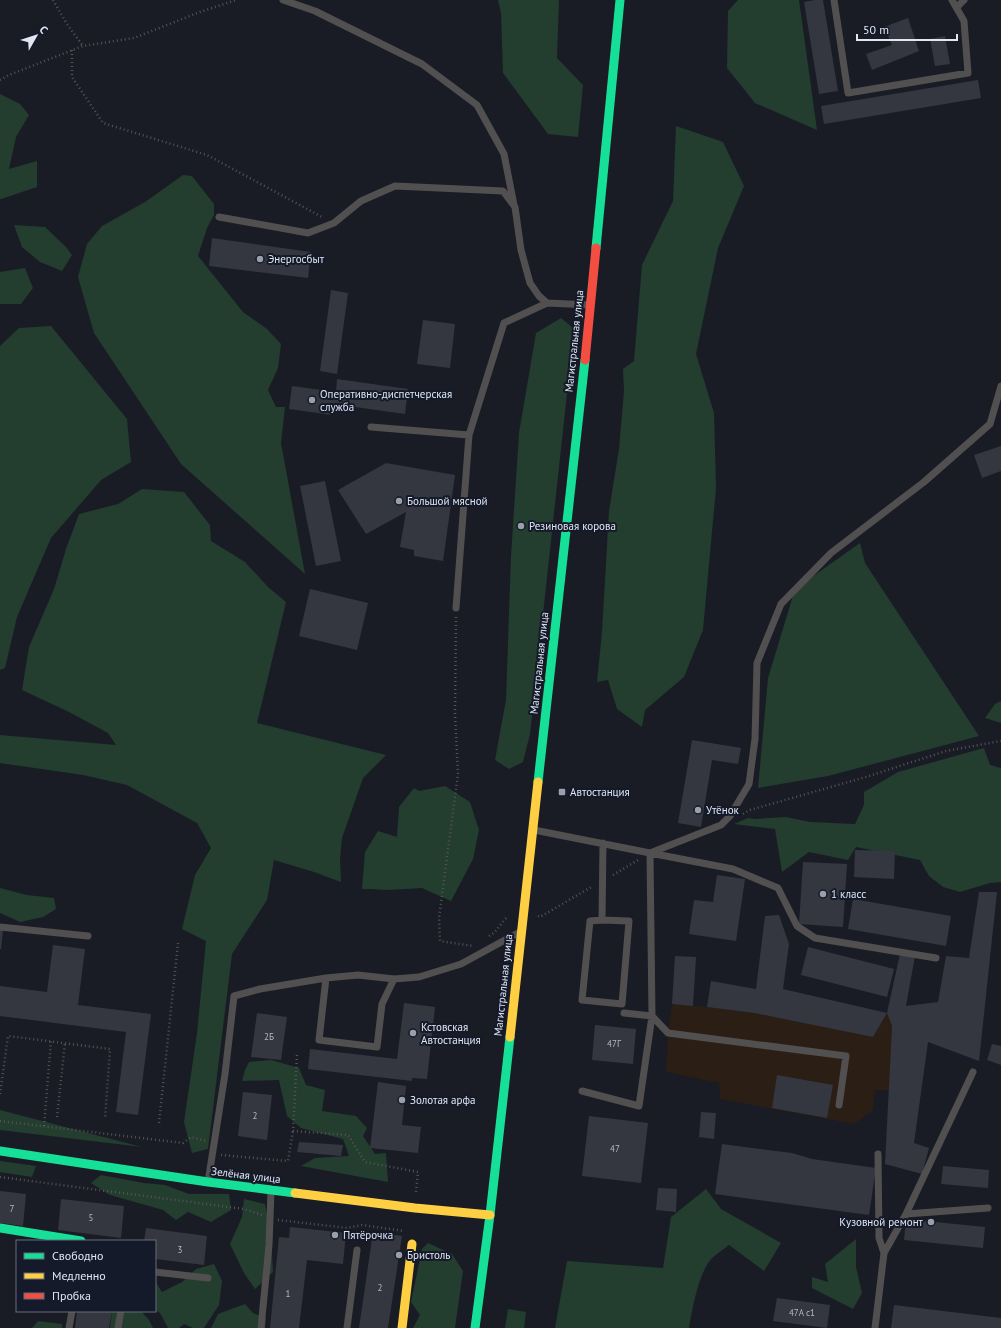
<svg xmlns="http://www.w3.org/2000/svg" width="1001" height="1328" viewBox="0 0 1001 1328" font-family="'PT Sans',sans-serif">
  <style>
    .commercial { fill: #2a1e15 }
    .green { fill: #233d2f }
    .building { fill: #34373f }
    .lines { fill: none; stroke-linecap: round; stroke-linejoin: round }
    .path { stroke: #545456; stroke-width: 2.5; stroke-dasharray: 1 3; stroke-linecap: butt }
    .lane { stroke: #514f4f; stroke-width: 7 }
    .fast { stroke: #16e098; stroke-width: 9 }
    .slow { stroke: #ffcf43; stroke-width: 9 }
    .jam { stroke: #f24e42; stroke-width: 9 }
    .poi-dot { fill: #9b9faa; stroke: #141a2a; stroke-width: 1.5 }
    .labels { text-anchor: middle; stroke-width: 4; stroke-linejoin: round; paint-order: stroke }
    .number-label { font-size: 9px; fill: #b6bac4 }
    .poi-label { font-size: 11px; fill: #e1e6f1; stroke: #141a2a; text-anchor: start }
    .street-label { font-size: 11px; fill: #e1e6f1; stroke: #141a2a }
  </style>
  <rect width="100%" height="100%" fill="#191c25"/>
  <path class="commercial" d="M672,1004L707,1007L754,1013L873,1037L887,1013L892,1026L889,1090H875L873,1110L854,1124L720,1099L719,1083L666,1072L668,1033Z"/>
  <path class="green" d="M498,0H559L557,58L583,85L578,137L548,134L503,73L501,13Z
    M738,0H799L817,130L755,103L727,68L728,11Z
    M0,94L20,104L29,115L16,137L9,169L37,161V187L1,199H0Z
    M676,126L723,142L744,186L718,248L696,354L714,413L716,488L703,630L684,677L645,710L642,727L617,709L608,680L597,682L602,632L609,511L619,449L624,391L623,369L634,361L642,265L673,201Z
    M183,175L192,176L214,204V215L207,228L198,256L243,312L267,329L281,344L278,368L268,390L276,407H285L281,443L305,574L181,464L94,333L78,277L87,244L102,226L145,202Z
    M14,225L45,227L66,247L72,255L62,271L40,262L22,247Z
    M25,268L33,288L21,304H0V272Z
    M561,318L574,329L530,734L523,762L509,769L495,760L506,700L511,556L519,433L536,333Z
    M51,326L127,419L131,462L101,480L51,538L17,617L5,668L0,670V346L19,328Z
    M142,489L184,492L210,525L211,541L245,562L268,587L286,602L257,723L386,755L363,778L342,838L340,859L341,882L314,872L274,860L267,900L232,954L208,1149L192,1153L184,1122L197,1033L206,941L182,929L195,875L211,848L197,823L127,785L83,775L0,763V735L116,745L108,733L69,712L22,690L29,647L54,589L66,549L79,514L118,504Z
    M860,543L865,563L979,736L828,776L758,788L768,678L795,589Z
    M1001,701V723L985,718L995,704Z
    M984,748L990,765L1001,768V882L990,883L960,892L943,887L929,876L920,860L856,847L848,860L809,852L782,872L775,829L734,824L748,818L756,819L786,817L810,822L855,824L864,805V792L898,772Z
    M445,786L470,802L479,830L473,859L451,901L422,888L388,890L370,889H362L365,852L378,831L397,837L399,807L414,788L419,791Z
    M0,888L27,895L54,898L56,909L43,917L20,922L0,913Z
    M271,1060L299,1068L306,1085L325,1090L322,1111L356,1116L367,1128L363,1136L375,1154L386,1153L388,1182L301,1166L315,1158L349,1156L343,1139L301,1128L287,1116L279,1080L242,1081L245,1070L249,1062Z
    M0,1110L142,1147L0,1130Z
    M0,1161L36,1166L32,1177L0,1172Z
    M101,1175L144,1183L165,1185L189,1194H229L231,1210L211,1222L188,1212L176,1220L163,1210L110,1195L91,1183Z
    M706,1189L721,1209L781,1243L764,1271L729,1245C723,1250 716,1254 711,1259C699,1273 692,1309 689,1328H555L567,1261L663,1268L671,1217Z
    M244,1199L265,1204L271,1237L273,1272L255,1289L244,1273L230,1244L242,1217Z
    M856,1239V1267L862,1293L853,1309L812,1288V1277L828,1282L825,1264Z
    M428,1243L452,1254L463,1271L455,1328H413L420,1315L411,1302L422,1249Z
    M214,1264L222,1281L219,1305L204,1328H193L184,1324L179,1328H168L160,1313L155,1310V1281L162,1292L182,1282L196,1269Z
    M245,1304L253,1313L266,1318L265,1328H211L218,1314Z
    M508,1309L526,1312L524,1328H505Z
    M112,1311H141L149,1320L153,1328H110Z
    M38,1321L62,1324V1328H32Z"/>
  <path class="building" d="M815,0H823L838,91L819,94L804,2Z
    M908,18L919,51L872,70L866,54L892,45L884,27Z
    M945,36L950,64L935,66L930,39Z
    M978,80L981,98L824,124L821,106Z
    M212,238L311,252L308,278L209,266Z
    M331,290L348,293L337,374L320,371Z
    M423,320L455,324L450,368L417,364Z
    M337,379L408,389L405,414L334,404L332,415L289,409L292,386L336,392Z
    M1001,446V471L982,478L974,455Z
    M386,463L455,475L443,561L414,556V550L400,547L406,512L366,534L338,490Z
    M325,481L341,561L316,566L300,486Z
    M310,589L368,603L357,650L299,636Z
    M692,740L741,748L738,764L712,760L701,827L678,823Z
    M855,850L895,851L894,879L854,877Z
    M803,862L847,864L843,927L799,924Z
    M717,875L745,879L736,941L689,934L694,900L713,902Z
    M979,892H997L979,1061L928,1042L914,1143L929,1148L922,1174L885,1164L892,1026L887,1013L873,1037L754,1013L707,1007L711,981L756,989L765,916L779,915L789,944L783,989L887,1013L900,954L915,956L906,1006L938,1002L946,956L969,958Z
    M853,899L951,916L946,946L848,929Z
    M0,930H3L1,949H0Z
    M53,945L85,949L78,1005L151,1014L138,1115L116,1112L126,1032L0,1016V986L47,992Z
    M808,947L894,969L887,997L801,975Z
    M675,956L696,957L693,1006L672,1004Z
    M404,1003L435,1007L427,1079L412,1078V1081L308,1069L310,1049L397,1059Z
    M257,1013L287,1017L281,1060L251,1057Z
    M595,1025L636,1029L633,1064L592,1060Z
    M992,1044L1001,1046V1065L987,1060Z
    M777,1075L833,1085L827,1118L772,1108Z
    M378,1082L406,1086L402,1125L421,1127L418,1153L370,1148Z
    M243,1092L272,1095L267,1140L238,1136Z
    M701,1112L716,1113L714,1139L699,1137Z
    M589,1116L648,1123L641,1183L582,1176Z
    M299,1142L343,1145L341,1156L297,1152Z
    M722,1144L792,1153L812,1159L876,1168L869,1215L715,1194Z
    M943,1166L989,1170L988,1188L941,1184Z
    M658,1188L677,1189L676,1212L656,1210Z
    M0,1191L26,1194L23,1226L0,1223Z
    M61,1199L124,1206L121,1238L58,1230Z
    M906,1219L985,1227L983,1248L904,1240Z
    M290,1227L346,1233L343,1264L307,1260L299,1328H270L279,1237L289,1238Z
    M146,1228L207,1236L204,1265L155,1259V1241H144Z
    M373,1232L402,1236L388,1328H359Z
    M777,1298L830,1305L827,1328L773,1321Z
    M894,1305L1001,1318V1328H891Z
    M77,1311H112L109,1328H75Z"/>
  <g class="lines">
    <path class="path" d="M53,0L67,24L83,46
      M72,50V77L103,123L207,155L322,217
      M0,80L9,75L83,46L134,38L200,12L236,0
      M456,617L455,714L458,774L439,918L440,941L473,946
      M743,814L750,810L866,777L946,751L1001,741
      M613,875L638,860
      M538,916L540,917L593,886
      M489,936L494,933L507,917
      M297,1055L293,1131L348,1135L365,1162L418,1172L416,1192
      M0,1094L8,1036L110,1049L105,1119
      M57,1117L65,1043
      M0,1121L183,1143L191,1137L206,1141
      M159,1123L178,943
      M44,1126L51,1041
      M221,1155L288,1161L293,1131
      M0,1177L244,1209L262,1215
      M278,1220L347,1228L362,1225L404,1231"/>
    <path class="lane" d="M283,0L315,11L422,64L477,105L504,154L514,205
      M834,0L848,93L968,73L964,21L952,0
      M957,7L964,0
      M219,217L308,233L334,223L361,201L395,186L503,191L515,207L521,250L530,283L539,296L547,303L590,305
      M371,427L469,435L504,323L547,303
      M456,608L469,435
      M534,830L650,853L721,825L730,816L749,784L755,739L757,663L781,604L831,553L924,482L990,424L1001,386
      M602,920L590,921L582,1000L622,1004L629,921L602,920L603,843
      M0,927L88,936
      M326,978L319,1040L377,1047L382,1004L394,979
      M582,1091L639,1106L652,1016L624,1013
      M839,1105L846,1056L668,1033L652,1016L650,853L733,869L778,888L797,926L815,938L936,958
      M208,1182L225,1074L234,996L260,989L326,978L358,975L394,979L419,977L461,964L518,933
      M906,1214L973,1072
      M884,1253L906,1214L988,1208
      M155,1272L208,1278
      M69,1328L72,1311
      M118,1328L121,1311
      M261,1328L269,1245L271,1191
      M347,1328L357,1250
      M875,1328L884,1253L879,1238L878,1154"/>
    <path class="fast" d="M596,248L620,0
      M538,782L585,360
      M0,1151L208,1182L295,1193
      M0,1228L81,1241
      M475,1328L490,1215L510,1037"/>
    <path class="slow" d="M510,1037L538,782
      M295,1193L415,1208L490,1215
      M402,1328L412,1244"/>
    <path class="jam" d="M585,360L596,248"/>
  </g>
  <g class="poi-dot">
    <circle cx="260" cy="259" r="4"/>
    <circle cx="312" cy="400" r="4"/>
    <circle cx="399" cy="501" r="4"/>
    <circle cx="521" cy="526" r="4"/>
    <rect x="558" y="788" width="8" height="8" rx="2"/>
    <circle cx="698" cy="810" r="4"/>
    <circle cx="823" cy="894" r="4"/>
    <circle cx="413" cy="1033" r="4"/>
    <circle cx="402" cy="1100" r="4"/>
    <circle cx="931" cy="1222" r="4"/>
    <circle cx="335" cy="1235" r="4"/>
    <circle cx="399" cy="1255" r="4"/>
  </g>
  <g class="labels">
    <g class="number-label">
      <text x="269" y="1040">2Б</text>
      <text x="614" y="1047">47Г</text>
      <text x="255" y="1119">2</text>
      <text x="615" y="1152">47</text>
      <text x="12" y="1212">7</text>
      <text x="91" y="1221">5</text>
      <text x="180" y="1253">3</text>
      <text x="380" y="1291">2</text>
      <text x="288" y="1297">1</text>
      <text x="802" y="1316">47А с1</text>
    </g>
    <g class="poi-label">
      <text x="268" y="263">Энергосбыт</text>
      <text x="320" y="398">Оперативно-диспетчерская<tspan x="320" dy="13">служба</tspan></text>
      <text x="407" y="505">Большой мясной</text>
      <text x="529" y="530">Резиновая корова</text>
      <text x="570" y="796">Автостанция</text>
      <text x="706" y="814">Утёнок</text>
      <text x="831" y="898">1 класс</text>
      <text x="421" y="1031">Кстовская<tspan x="421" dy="13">Автостанция</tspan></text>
      <text x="410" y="1104">Золотая арфа</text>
      <text x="923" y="1226" text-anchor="end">Кузовной ремонт</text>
      <text x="343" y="1239">Пятёрочка</text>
      <text x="407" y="1259">Бристоль</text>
    </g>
    <g class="street-label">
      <text transform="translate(574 341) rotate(-84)" y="4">Магистральная улица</text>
      <text transform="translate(539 663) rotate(-84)" y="4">Магистральная улица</text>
      <text transform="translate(503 985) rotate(-84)" y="4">Магистральная улица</text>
      <text transform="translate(246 1175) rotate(7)" y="4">Зелёная улица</text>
    </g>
  </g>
  <rect x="16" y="1240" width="140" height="72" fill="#141a2a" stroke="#666c7a"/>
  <rect x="24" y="1253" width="20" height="6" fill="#16e098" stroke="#666c7a"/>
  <text x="52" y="1260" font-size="12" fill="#e1e6f1">Свободно</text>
  <rect x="24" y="1273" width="20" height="6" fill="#ffcf43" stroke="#666c7a"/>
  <text x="52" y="1280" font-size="12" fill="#e1e6f1">Медленно</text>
  <rect x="24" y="1293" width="20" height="6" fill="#f24e42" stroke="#666c7a"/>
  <text x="52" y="1300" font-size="12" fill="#e1e6f1">Пробка</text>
  <g transform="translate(36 36) rotate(51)" stroke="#141a2a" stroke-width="3" paint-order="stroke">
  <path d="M0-3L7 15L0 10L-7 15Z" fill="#e1e6f1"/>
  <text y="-6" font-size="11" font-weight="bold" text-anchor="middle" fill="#e1e6f1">С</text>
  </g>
  <path d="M857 34v6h100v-6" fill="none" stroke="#e1e6f1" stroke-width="2"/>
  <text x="863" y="34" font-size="12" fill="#e1e6f1" stroke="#141a2a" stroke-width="3" paint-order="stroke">50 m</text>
</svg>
